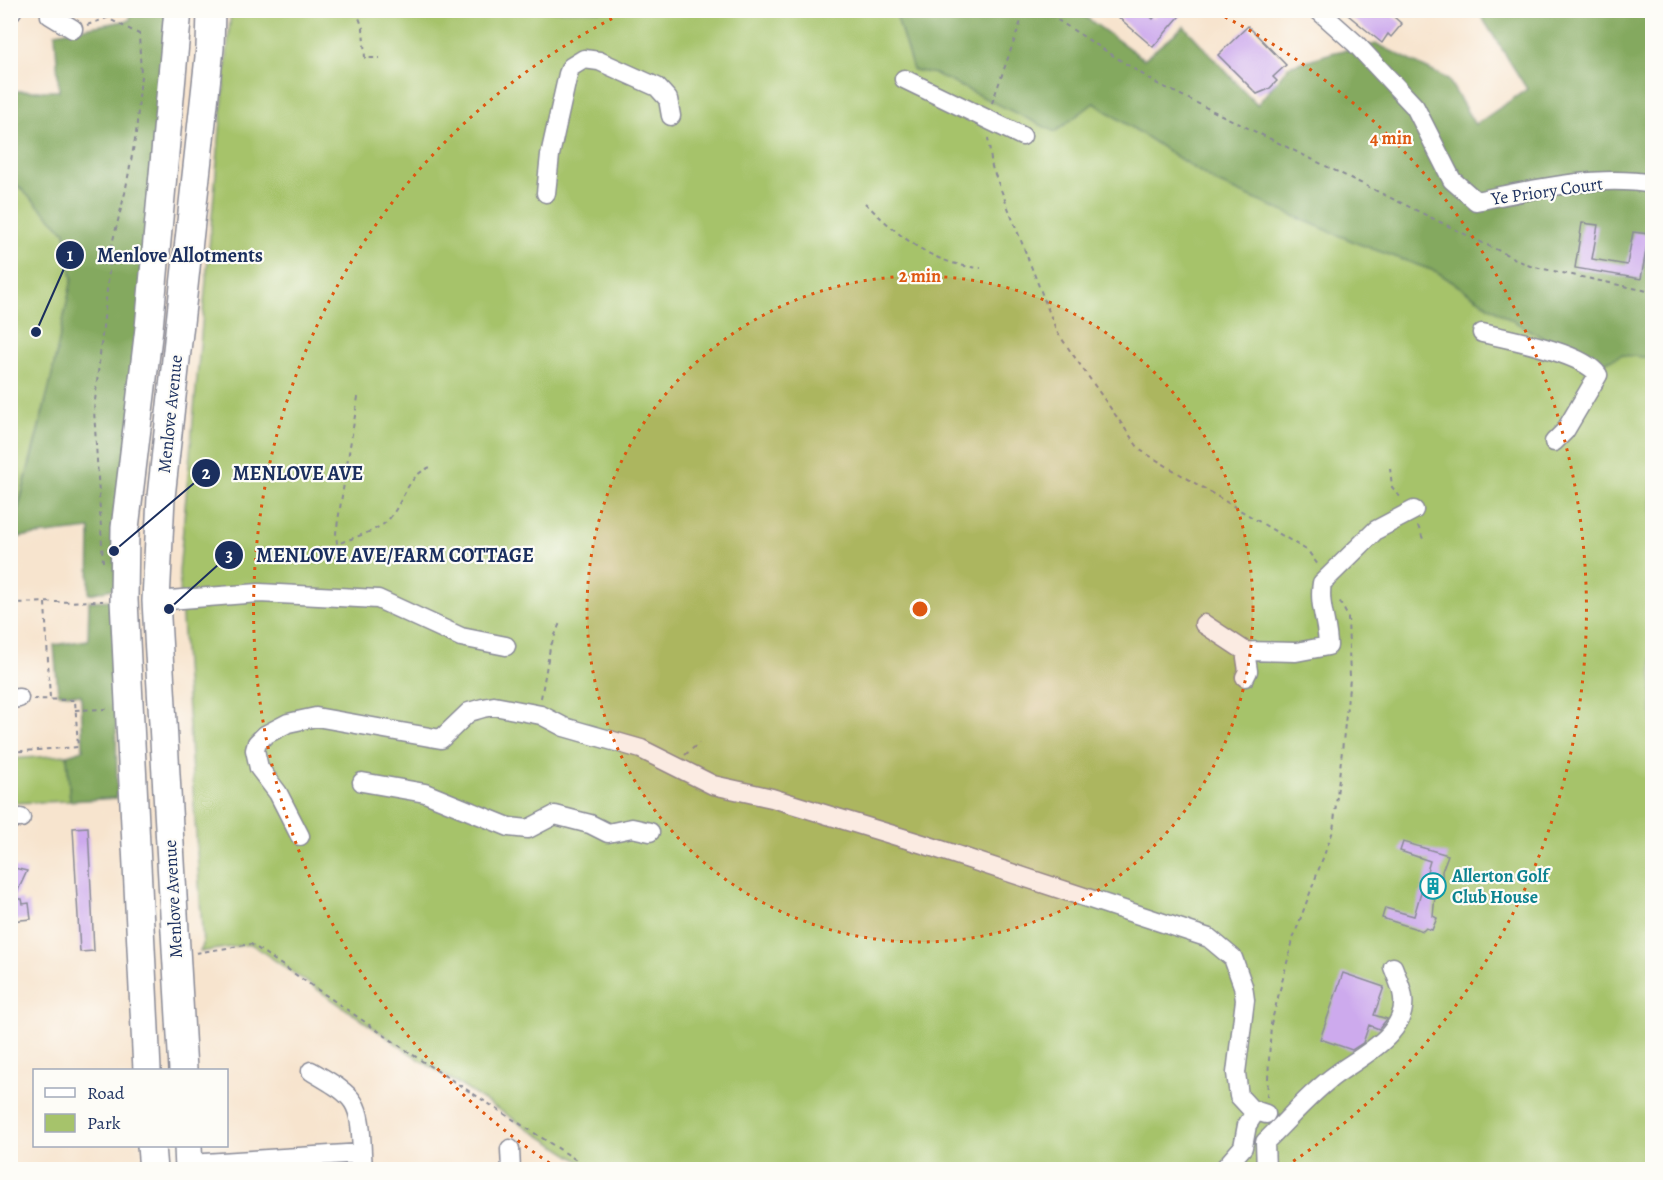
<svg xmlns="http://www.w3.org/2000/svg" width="1663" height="1180" viewBox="0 0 1663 1180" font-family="Alegreya,serif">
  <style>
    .green { fill: #a6c36b; stroke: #607964; stroke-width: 1.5 }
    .forest { fill: #84a95f; stroke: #506c5e; stroke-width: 1.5 }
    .building { fill: #cdaaed }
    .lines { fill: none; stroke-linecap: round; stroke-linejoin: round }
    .minor-casing { stroke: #898a96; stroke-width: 21 }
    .highway-casing { stroke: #898a96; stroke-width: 30 }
    .path { stroke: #898a96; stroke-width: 2; stroke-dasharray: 4.5 4.5; stroke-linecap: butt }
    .minor { stroke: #fff; stroke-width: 18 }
    .highway { stroke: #fff; stroke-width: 27 }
    .ring { fill: none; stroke: #de5710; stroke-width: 3; stroke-dasharray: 3 6 }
    .labels { text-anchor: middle; stroke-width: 4.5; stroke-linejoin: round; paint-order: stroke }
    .street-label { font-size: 18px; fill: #1b2f5e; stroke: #fdfcf7 }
    .culture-label { font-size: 18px; font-weight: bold; fill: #0d838f; stroke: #fdfcf7; text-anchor: start }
    .centre { fill: #de5710; stroke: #fdfcf7; stroke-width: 3 }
    .ring-label { font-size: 18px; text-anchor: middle; font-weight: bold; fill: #de5710; stroke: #fdfcf7; stroke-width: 4.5; stroke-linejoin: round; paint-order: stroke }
    .leader { fill: none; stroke: #1b2f5e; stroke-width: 2 }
    .callout-dot { fill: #1b2f5e; stroke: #fdfcf7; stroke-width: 2 }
    .mark-label { font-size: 18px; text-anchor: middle; font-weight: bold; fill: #fff }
    .callout-label { font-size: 20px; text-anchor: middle; font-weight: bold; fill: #1b2f5e; stroke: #fdfcf7; stroke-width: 4.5; stroke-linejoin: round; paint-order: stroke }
  </style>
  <rect width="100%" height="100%" fill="#fdfcf7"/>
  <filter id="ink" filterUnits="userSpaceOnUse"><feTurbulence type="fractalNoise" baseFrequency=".0167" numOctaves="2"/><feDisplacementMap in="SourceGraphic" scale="12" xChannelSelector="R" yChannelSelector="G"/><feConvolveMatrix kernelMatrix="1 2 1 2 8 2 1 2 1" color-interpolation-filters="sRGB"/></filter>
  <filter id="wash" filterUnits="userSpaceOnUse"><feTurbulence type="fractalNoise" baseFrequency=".008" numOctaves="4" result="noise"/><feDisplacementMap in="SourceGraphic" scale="24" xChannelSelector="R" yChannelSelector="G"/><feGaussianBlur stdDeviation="1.35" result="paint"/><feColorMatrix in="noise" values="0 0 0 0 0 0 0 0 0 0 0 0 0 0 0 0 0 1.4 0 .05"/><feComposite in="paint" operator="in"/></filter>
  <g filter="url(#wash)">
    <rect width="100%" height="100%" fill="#f7e4ce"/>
    <path class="green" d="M231,11H1042L1156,83L1652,292V1169H592L422,1061L251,944L200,952L203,945L179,572Z
      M11,179L65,232L72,279L50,384L11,535Z
      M67,755L70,801L11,803L10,759Z"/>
    <path class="forest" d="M131,11H167L117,588L89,594L90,529L11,538L50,384L72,279L65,232L11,179V91H59L55,33L130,20Z
      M895,11H1077L1144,59L1184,26L1257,105L1289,66L1335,52L1377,44L1448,79L1475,125L1527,89L1478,11H1652V358L1621,355L1602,364L1549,341L1504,316L1437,272L1359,244L1217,183L1094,103L1055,132L935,74L913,70Z
      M115,600L117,798L70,801L67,755L83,750L81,695L58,693L54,645L88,640L89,601Z"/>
    <g id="blocks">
      <path class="building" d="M1110,10H1143L1153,19L1160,10H1185L1153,47Z
        M1342,10H1397L1393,16L1402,24L1391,37L1388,34L1382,43Z
        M1248,26L1286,65L1273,77L1277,81L1269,89L1257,94L1218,55Z
        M1582,223L1598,225L1592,259L1627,265L1633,232L1649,234L1641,279L1575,268Z
        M88,827L94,951L80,952L73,828Z
        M1403,842L1448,855L1442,871L1443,890L1435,896L1433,916L1437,918L1432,930L1426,928L1423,931L1382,918L1385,908L1414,916L1430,861L1400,851Z
        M10,867L27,871L14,899H22L23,904L29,903L31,919L10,921Z
        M1343,973L1384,987L1374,1015L1387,1019L1379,1029L1369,1025L1363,1043L1352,1050L1320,1039Z"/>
    </g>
  </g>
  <g filter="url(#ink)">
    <use href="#blocks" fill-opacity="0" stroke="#898a96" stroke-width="1.5"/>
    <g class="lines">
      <g class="minor-casing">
        <path id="minor" d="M51,10L50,15L73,29
          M1318,10L1356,44L1415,107L1452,180L1476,201C1530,190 1598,174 1652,184
          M12,11V10
          M904,79L1022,136
          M546,193L550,155L568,74L571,67L584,59L599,61L657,87L668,99L671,116
          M1482,333C1509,339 1584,353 1598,375L1565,431L1554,442
          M156,601L259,593L378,599L461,637L506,646
          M1204,624L1245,651L1296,652L1328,646C1328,624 1318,605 1322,583L1376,530L1414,510
          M1245,651L1248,671L1245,677
          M10,699L19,698
          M362,782L425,793L509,827L528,829L555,815L590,824L608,833L632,828L650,832
          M10,818H21
          M300,836L278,793L259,768L255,750L257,743L265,735L288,723L316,717L441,739L469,712L483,708L494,706L541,715L564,727L641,749L713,785L772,798L926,845L1209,938L1233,958L1243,986L1245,1000L1236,1073L1239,1096L1251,1109L1266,1114
          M311,1071C357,1098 360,1099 362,1153
          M510,1149L511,1170
          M189,1164L362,1153L363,1170
          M1223,1170L1243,1147L1247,1125L1256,1111
          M1266,1170L1265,1142C1288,1120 1311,1092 1338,1073C1363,1055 1412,1032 1402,992C1400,984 1396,975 1393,967"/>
      </g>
      <g class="highway-casing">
        <path id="highway" d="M147,1070L124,600L125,528L149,328L178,10
          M183,1070L156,601L161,497L210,48L211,10
          M151,1146L153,1170
          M188,1146L189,1170"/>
      </g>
      <path class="path" d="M356,10L363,28L365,58H380
        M1042,10L1156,83L1530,266L1652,292
        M87,25L129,10
        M992,103L1025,10
        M988,138L992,167L1057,332L1140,450L1308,551L1318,565
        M865,203C899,236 932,265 981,268
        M358,397L336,533L337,544C350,539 382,529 389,519C405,500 407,473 434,466
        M1390,468L1392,487L1401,498
        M1418,526L1423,539
        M103,562L94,410L112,244L125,193L136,134L141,75L139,34L109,19
        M10,603L103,601
        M45,603L50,699
        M541,698L550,648L561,620
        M75,710L109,709
        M10,752L78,747L75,700L34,699
        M685,755L699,743
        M196,953L251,944L422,1061L592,1170
        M1267,1097L1271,1024L1294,936L1333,831L1350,679L1348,617L1338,598"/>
      <use href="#minor" class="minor"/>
      <use href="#highway" class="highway"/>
    </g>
  </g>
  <circle cx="920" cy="609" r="333" fill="#de5710" fill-opacity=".12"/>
  <g class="ring">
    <circle cx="920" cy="609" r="333"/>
    <path d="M557 1168A666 666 0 0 1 623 13M1217 13A666 666 0 0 1 1283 1168"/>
  </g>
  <defs>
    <g id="building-ring" transform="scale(1.35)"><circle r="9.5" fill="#fdfcf7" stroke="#0f9aa8" stroke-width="1.5"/><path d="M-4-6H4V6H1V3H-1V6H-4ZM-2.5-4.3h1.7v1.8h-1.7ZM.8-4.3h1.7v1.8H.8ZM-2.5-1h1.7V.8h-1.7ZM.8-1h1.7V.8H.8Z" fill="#0f9aa8"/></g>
  </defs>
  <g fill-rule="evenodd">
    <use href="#building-ring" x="1433" y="886"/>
  </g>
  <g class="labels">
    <g class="street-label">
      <text transform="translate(1547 191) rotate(-8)" y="6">Ye Priory Court</text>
      <text transform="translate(170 414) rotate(-84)" y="6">Menlove Avenue</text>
      <text transform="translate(173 899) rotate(-93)" y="6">Menlove Avenue</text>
    </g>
    <g class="culture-label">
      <text x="1452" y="882">Allerton Golf<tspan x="1452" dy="21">Club House</tspan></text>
    </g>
  </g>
  <circle cx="920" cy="609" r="9" class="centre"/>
  <g class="ring-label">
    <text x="1391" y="144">4 min</text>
    <text x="920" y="282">2 min</text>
  </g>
  <path class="leader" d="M36 332L70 255M114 551L206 473M169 609L229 555"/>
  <g class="callout-dot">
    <circle cx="36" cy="332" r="6"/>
    <circle cx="114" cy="551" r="6"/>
    <circle cx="169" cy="609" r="6"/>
    <circle cx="70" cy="255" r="15"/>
    <circle cx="206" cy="473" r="15"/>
    <circle cx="229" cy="555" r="15"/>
  </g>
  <g class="mark-label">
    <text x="70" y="261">1</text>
    <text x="206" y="479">2</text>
    <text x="229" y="561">3</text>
  </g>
  <g class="callout-label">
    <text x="180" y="262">Menlove Allotments</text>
    <text x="298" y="480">MENLOVE AVE</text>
    <text x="395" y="562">MENLOVE AVE/FARM COTTAGE</text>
  </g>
  <rect width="1663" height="1180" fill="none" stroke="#fdfcf7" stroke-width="36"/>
  <rect x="33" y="1069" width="195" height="78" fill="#fdfcf7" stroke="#a3aaba" stroke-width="1.5"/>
  <rect x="45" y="1088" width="30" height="9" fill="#ffffff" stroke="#a3aaba" stroke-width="1.5"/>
  <text x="87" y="1099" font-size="18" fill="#1b2f5e">Road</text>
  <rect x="45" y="1114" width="30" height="18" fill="#a6c36b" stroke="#a3aaba" stroke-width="1.5"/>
  <text x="87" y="1129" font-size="18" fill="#1b2f5e">Park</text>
</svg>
